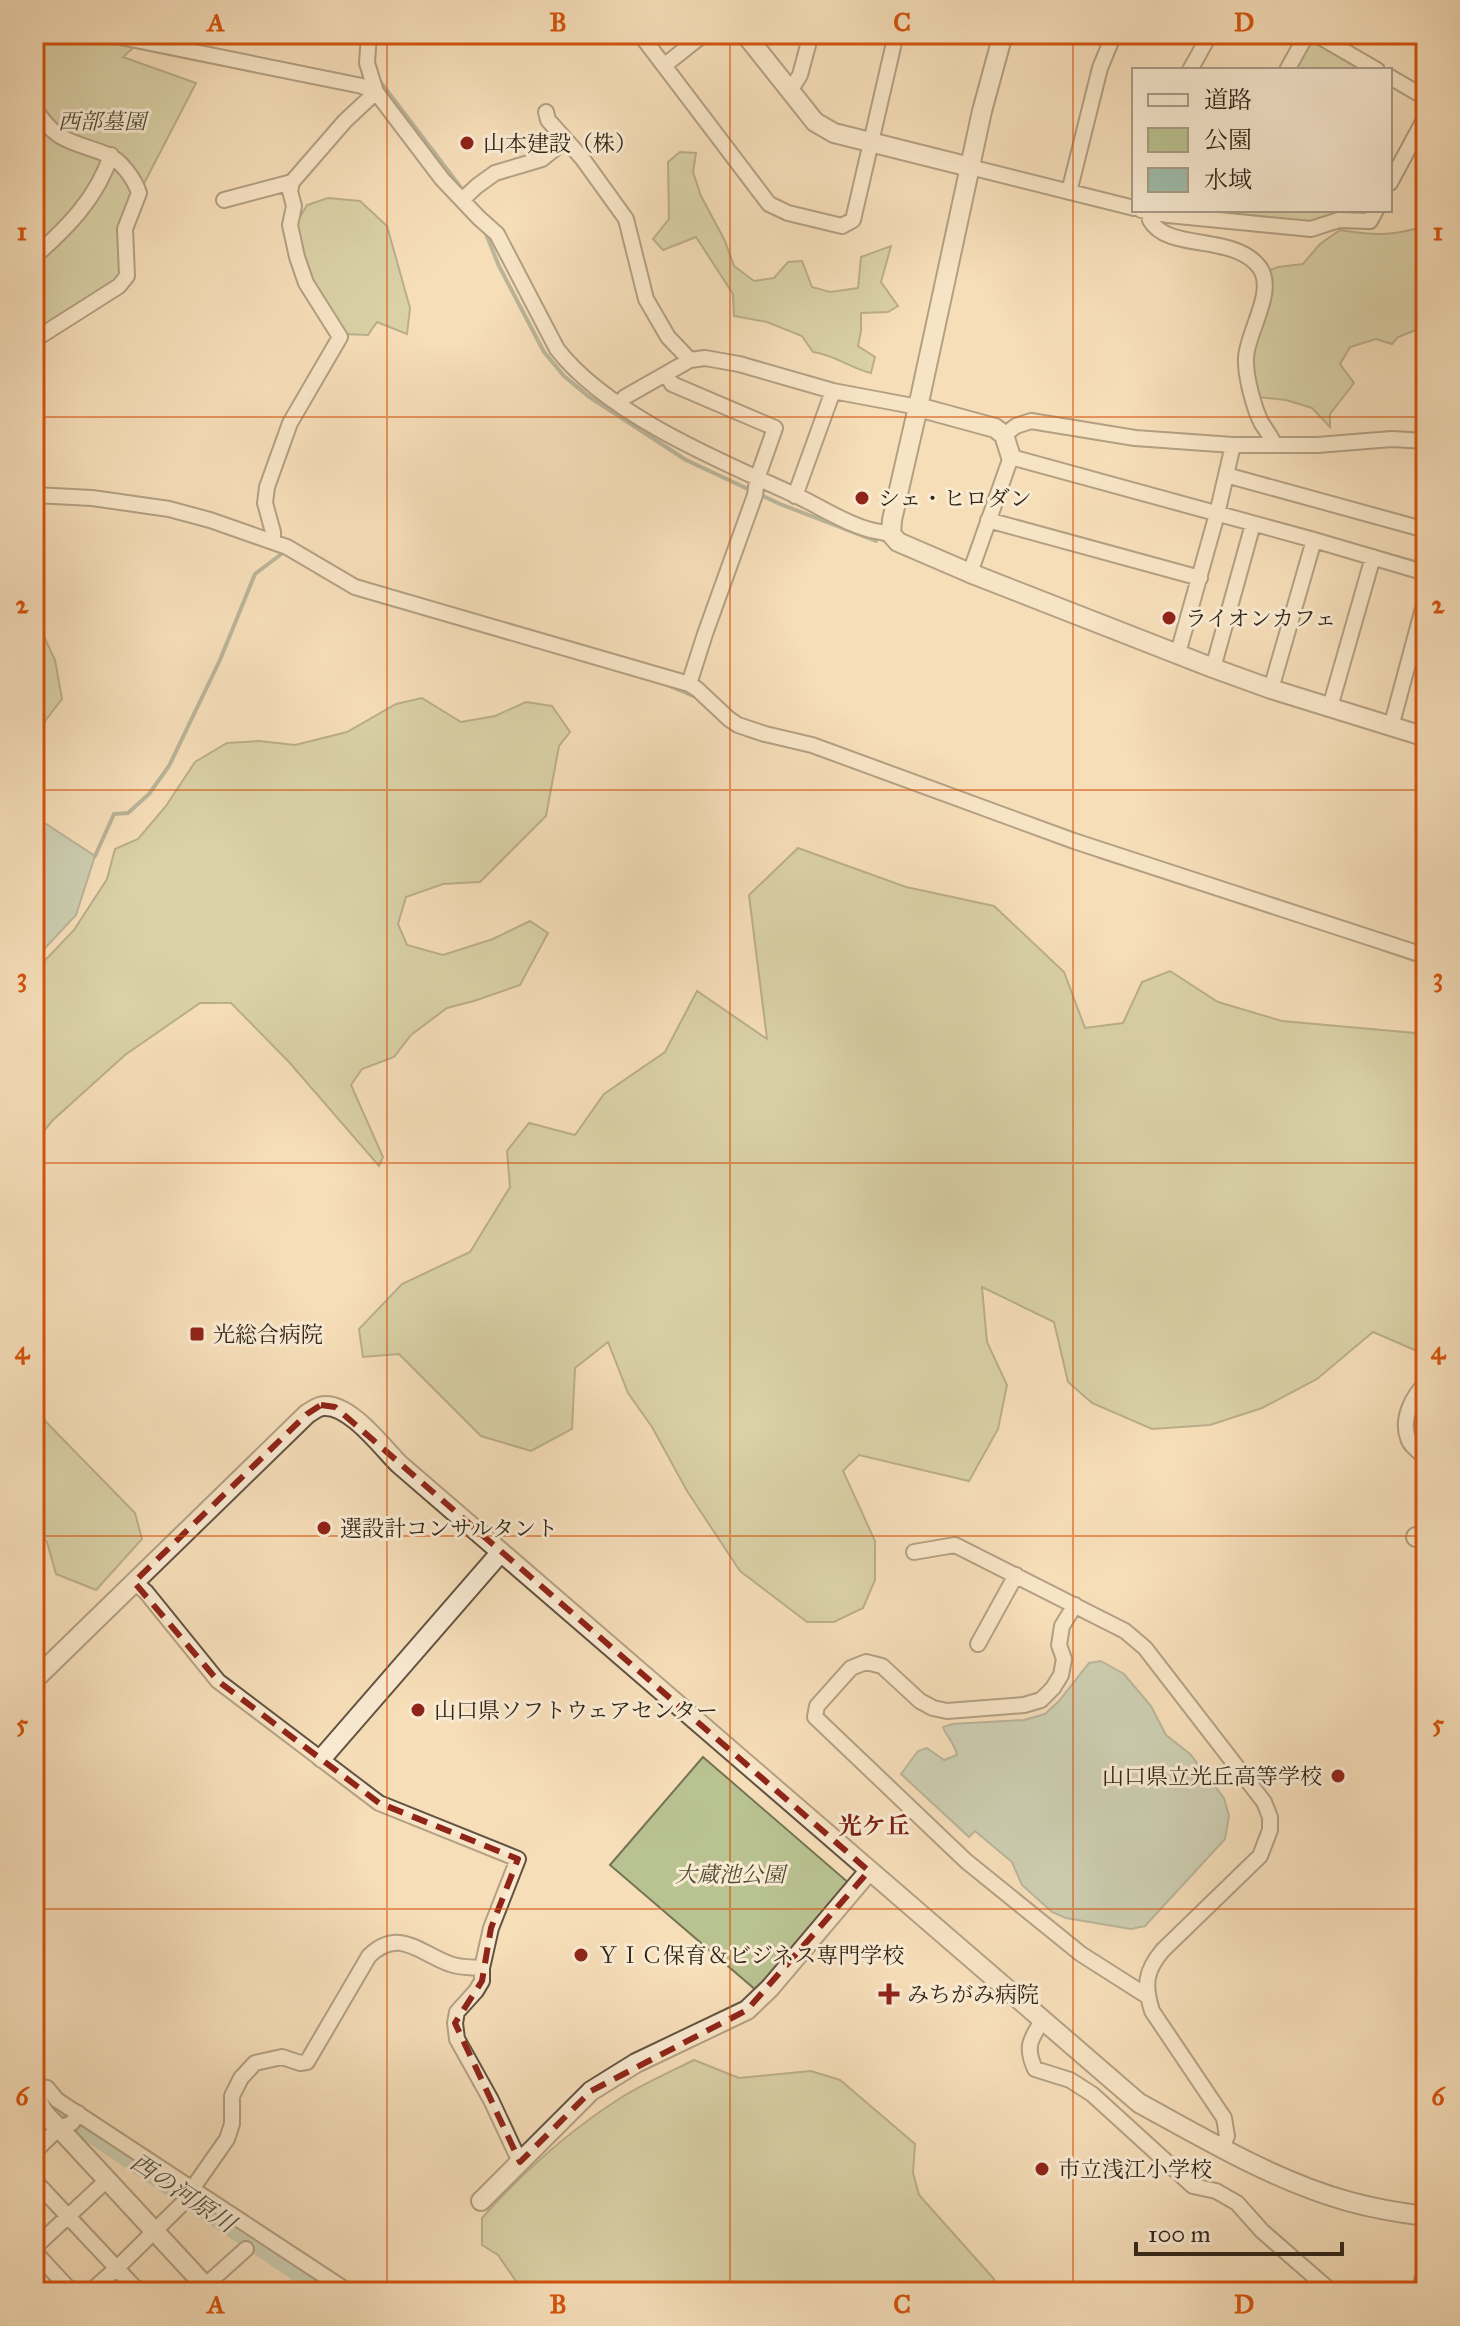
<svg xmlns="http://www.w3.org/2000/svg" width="1460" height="2326" viewBox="0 0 1460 2326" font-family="'IM FELL Great Primer','Noto Serif JP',serif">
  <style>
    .green { fill: #b9c291; stroke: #747455; stroke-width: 2 }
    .water { fill: #9dbdab; stroke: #718171; stroke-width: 2 }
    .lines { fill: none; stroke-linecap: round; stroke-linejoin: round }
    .stream { stroke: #718171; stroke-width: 4 }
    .river { stroke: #9dbdab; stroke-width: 24 }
    .minor-casing { stroke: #625441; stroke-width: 18 }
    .tertiary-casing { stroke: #625441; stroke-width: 22 }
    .minor { stroke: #f9ead2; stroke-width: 14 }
    .tertiary { stroke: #f9ead2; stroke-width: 18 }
    .marked { fill: none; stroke: #8f2418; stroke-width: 6; stroke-dasharray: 16 10; stroke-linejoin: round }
    .grid { fill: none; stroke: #d6540d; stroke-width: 2; stroke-opacity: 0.55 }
    .poi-dot { fill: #8f2418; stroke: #f9ead2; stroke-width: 3 }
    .labels { text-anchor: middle; stroke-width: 6; stroke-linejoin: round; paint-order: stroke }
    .park-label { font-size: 22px; font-style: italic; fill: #524d37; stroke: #f9ead2 }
    .poi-label { font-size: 22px; fill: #302619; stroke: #f9ead2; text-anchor: start }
    .neighbourhood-label { font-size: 24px; font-weight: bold; fill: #7a1f14; stroke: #f9ead2 }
    .water-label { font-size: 24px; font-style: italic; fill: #515345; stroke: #f9ead2 }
    .neatline { fill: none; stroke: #d6540d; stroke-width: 3 }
    .grid-label { font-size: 26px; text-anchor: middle; font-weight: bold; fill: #d6540d }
  </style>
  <rect width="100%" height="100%" fill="#f6deb9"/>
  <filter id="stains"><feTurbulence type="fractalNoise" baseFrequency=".0025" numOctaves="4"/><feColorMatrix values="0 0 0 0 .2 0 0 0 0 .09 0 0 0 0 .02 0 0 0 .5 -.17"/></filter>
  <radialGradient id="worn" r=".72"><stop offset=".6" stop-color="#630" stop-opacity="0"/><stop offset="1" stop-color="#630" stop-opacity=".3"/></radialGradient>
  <path class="green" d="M34,34H148L123,57L196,83L139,193L125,229L127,276L34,340Z
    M1318,42L1365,70H1294L1307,45Z
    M680,152L696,153L693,172L701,196L725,241L734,266L754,281L774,278L788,262L802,261L812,287L830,292L858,288L861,257L891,246L881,282L898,306L888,312L861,313V331L858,346L875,357L871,373C850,368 835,355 813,352L802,336L767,322L734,316L733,294L696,237L663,250L653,239L669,219L668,162Z
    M328,198L360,201L387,226L410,308L407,334L377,322L368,335L344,334L311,281L303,255L297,222L307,205Z
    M1242,210H1333L1330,215L1310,221L1245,219Z
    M1426,226V326L1398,337L1392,344L1376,339L1350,347L1340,364L1354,383L1330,414V427L1312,408L1286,400L1258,397L1250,376L1265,272L1278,267L1303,264L1320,244L1340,230C1376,236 1391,236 1426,226Z
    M34,615L55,660L62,699L34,735Z
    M422,698L461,722L495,716L526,702L552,706L570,732L559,746L546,816L480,882L443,884L406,897L398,924L407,945L443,955L493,939L530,921L548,933L520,985L474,1001L447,1008L411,1035L394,1057L362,1069L351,1085L383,1157L379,1166L289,1062L231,1003H200L125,1055L53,1120L34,1143V972L74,930L107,879L115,849L138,839L166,806L195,762L227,743L259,741L295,745L347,732L396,704Z
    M798,848L906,887L994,906L1064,972L1085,1028L1123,1023L1142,982L1170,971L1218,1002L1282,1021L1426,1034V1351L1424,1354L1373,1332L1317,1379L1262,1408L1210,1425L1152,1429L1092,1403L1068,1382L1054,1322L982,1287L987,1342L1007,1385L998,1429L969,1481L859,1455L843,1471L875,1541V1580L863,1608L834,1622H807L740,1571L687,1491L652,1427L628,1393L608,1342L575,1368L572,1429L531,1451L481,1436L399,1354L363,1357L359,1329L402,1284L470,1252L510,1187L507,1151L529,1123L575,1135L604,1094L665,1052L697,991L767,1039L749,895Z
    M34,1402L46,1422L135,1513L142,1539L96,1590L56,1574L47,1542L34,1534Z
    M703,1757L850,1884L757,1991L610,1865Z
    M694,2060L739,2078L811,2071L840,2080L915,2144L913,2173L919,2195L994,2279L996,2292H527L520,2287L498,2255L482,2245V2218C523,2172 570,2130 622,2097C645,2083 670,2072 694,2060Z"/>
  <path class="water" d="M34,816L95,856L76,915L34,960Z
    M1101,1661L1124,1674L1151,1706L1166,1735L1190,1754L1224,1798L1229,1816L1225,1839L1145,1926L1131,1929L1066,1918L1052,1912L1022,1885L1012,1862L975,1831L969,1837L901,1774L918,1751L927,1748L944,1760L957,1755C955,1743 947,1738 943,1727L952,1724L1024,1720L1045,1714L1059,1701L1089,1663Z"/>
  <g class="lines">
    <path class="stream" d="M379,80L465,193
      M484,229L499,266L544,352L564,376L588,396L686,460L780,504L876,541
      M1375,551L1426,565
      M665,684L698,698
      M746,735L764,741
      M95,856L114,814L128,813L149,794L169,766L220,660L255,574L284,552
      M1097,856L1237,901
      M1382,949L1426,964"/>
    <path class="river" d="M34,2095L85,2126L332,2292"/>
    <g class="minor-casing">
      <path id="minor" d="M106,34L362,86L376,92
        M369,34L367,63L376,92L442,179L479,218L497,234L557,349C607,414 720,461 795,495C817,505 838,519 861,527C871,531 881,532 891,534
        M640,34L769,204L788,213L842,226L853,220L896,34
        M1315,34L1377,70
        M665,65L704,34
        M1190,70L1210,34
        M1287,70L1307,34
        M1390,77L1426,98
        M790,91L800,75L811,34
        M34,108C42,119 49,129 60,136C75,145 92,148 108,155C121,160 135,180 139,193L125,229L127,276L119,286L34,340
        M546,112L548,120L582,158L626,219L646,299L668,337L690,360
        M970,167L1134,208
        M1390,183L1426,116
        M1069,192L1100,68L1114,34
        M224,200L292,182
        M462,200L477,186L495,173L542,159L566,140
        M1141,210L1168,215L1311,229L1339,220L1370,221L1376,210
        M1154,210L1150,220C1168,252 1235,233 1260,268C1276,292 1247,332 1246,358C1245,375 1254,409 1262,424C1267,431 1271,437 1275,445
        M34,257C67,228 97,198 111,155
        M666,374L672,384L775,428L757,479L755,495L705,634L689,684
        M1424,378L1426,384
        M619,404L625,397L690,360L705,358L739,364L833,391L918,407
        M1004,435L1016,426L1031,421L1135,438L1233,445H1317L1392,439L1426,441
        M1226,475L1426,530
        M34,495L92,498L169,509L210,520L287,547L355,587L689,684L697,689L729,719L738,725L765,734L812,745L1074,841L1426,956
        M795,496L833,391
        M988,520L1200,578
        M273,542V532L265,503L267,487L290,423L340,337L306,283L297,257L290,225L294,206L290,191L292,182L345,121L376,92
        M970,573L1011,457L1314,540L1426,573
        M1178,653L1217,514L1233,445
        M1213,668L1253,524
        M1271,689L1314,540
        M1330,707L1373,557
        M1391,727L1426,597
        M1426,1383C1412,1397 1401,1419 1408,1438C1410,1446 1420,1452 1426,1458
        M914,1552L955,1545L1125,1631L1145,1648L1264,1802L1270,1817V1830L1260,1856L1163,1950C1145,1971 1144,1985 1152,2011L1224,2118L1227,2136L1222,2148
        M134,1582L146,1592L218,1681L379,1803L518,1859L491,1928L482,1968V1981L476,1991L457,2012L455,2023L457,2039L491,2100L520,2162
        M1075,1605L1062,1626L1059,1645L1064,1659L1061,1675L1053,1688L1041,1700L1024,1705L947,1711L933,1708L920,1701L882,1666L866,1662L851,1668L817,1706L815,1717L966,1861L1081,1954L1147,1996
        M978,1644L1016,1575
        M1042,2021C1030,2040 1025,2047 1035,2069L1070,2080L1092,2094L1193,2186L1216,2191L1237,2203L1262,2231L1332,2292
        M34,2086L47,2088L57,2100L349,2292
        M34,2152L59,2128L72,2123L78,2113
        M34,2180L139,2292
        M192,2189L227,2139L232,2124V2096L241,2078L255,2063L282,2057L300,2063L307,2062L369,1956C399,1927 419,1953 450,1964C460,1968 471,1967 482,1968
        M34,2248L107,2180
        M34,2251L72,2292
        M90,2292L117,2268L184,2202
        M198,2292L246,2249"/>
    </g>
    <g class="tertiary-casing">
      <path id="tertiary" d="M745,34L815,122L834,133L970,167
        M1003,34L982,111L918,407L892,520L891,534L898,542L970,573L1213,668L1271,689L1426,737
        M918,407L995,428L1004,435L1011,457
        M1416,1537L1426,1540
        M34,1680L307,1414C312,1411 318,1406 324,1406C350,1404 382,1447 399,1464L1139,2103C1205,2139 1273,2180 1347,2201C1372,2208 1400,2213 1426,2216
        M322,1758L501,1552
        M34,2086C39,2108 42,2113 59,2128L211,2292
        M481,2201L591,2091L636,2063L747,2010L770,1988L869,1871
        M1421,2292L1426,2274"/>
    </g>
    <use href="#minor" class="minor"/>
    <use href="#tertiary" class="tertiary"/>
  </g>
  <path d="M0 0H1460V2326H0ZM321,1405L335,1407L869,1871L747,2010L591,2091L520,2162L455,2023L482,1981L491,1928L518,1859L379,1803L218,1681L134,1582L307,1414Z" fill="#f6deb9" fill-opacity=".55" fill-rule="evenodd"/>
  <path class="marked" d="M321,1405L335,1407L869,1871L747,2010L591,2091L520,2162L455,2023L482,1981L491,1928L518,1859L379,1803L218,1681L134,1582L307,1414Z"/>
  <path class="grid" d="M387,34V2292M730,34V2292M1073,34V2292M34,417H1426M34,790H1426M34,1163H1426M34,1536H1426M34,1909H1426"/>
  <g class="poi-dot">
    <circle cx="467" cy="143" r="8"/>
    <circle cx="862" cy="498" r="8"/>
    <circle cx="1169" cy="618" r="8"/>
    <rect x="189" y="1326" width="16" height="16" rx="4"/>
    <circle cx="324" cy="1528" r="8"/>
    <circle cx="418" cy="1710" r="8"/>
    <circle cx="1338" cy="1776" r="8"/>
    <circle cx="581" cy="1955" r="8"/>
    <path d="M885 1982h8v8h8v8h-8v8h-8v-8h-8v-8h8z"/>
    <circle cx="1042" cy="2169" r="8"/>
  </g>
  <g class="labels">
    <g class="park-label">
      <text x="102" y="129">西部墓園</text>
      <text x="730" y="1882">大蔵池公園</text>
    </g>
    <g class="poi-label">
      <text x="483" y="151">山本建設（株）</text>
      <text x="878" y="506">シェ・ヒロダン</text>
      <text x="1185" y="626">ライオンカフェ</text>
      <text x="213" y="1342">光総合病院</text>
      <text x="340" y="1536">選設計コンサルタント</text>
      <text x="434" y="1718">山口県ソフトウェアセンター</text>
      <text x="1322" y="1784" text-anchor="end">山口県立光丘高等学校</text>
      <text x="597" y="1963">ＹＩＣ保育＆ビジネス専門学校</text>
      <text x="907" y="2002">みちがみ病院</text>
      <text x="1058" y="2177">市立浅江小学校</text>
    </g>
    <g class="neighbourhood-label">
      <text x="874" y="1834">光ケ丘</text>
    </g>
    <g class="water-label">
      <text transform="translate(183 2193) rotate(34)" y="8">西の河原川</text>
    </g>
  </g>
  <rect width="1460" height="2326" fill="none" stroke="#f6deb9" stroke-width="88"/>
  <rect x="1132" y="68" width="260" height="144" fill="#f9ead2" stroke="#a99c88" stroke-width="2"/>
  <rect x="1148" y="94" width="40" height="12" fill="#f9ead2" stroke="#a99c88" stroke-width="2"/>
  <text x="1204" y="108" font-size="24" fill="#302619">道路</text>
  <rect x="1148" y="128" width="40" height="24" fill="#b9c291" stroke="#a99c88" stroke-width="2"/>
  <text x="1204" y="148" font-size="24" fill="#302619">公園</text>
  <rect x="1148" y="168" width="40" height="24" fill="#9dbdab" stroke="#a99c88" stroke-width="2"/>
  <text x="1204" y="188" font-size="24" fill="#302619">水域</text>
  <path d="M1136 2242v12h206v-12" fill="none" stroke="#302619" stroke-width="4"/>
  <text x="1148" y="2242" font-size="24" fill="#302619" stroke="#f9ead2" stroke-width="6" paint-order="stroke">100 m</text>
  <rect x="44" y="44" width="1372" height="2238" class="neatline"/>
  <g class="grid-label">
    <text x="216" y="31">A</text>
    <text x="558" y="31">B</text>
    <text x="902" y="31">C</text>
    <text x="1244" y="31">D</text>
    <text x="22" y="240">1</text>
    <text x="1438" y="240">1</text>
    <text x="22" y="613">2</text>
    <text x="1438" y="613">2</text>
    <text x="22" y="986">3</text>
    <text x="1438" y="986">3</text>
    <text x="22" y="1359">4</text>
    <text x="1438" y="1359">4</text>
    <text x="22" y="1732">5</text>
    <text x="1438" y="1732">5</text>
    <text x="22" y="2105">6</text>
    <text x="1438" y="2105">6</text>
    <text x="216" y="2313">A</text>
    <text x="558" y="2313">B</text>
    <text x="902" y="2313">C</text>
    <text x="1244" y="2313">D</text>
  </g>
  <rect width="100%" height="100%" filter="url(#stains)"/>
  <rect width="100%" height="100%" fill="url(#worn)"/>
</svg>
